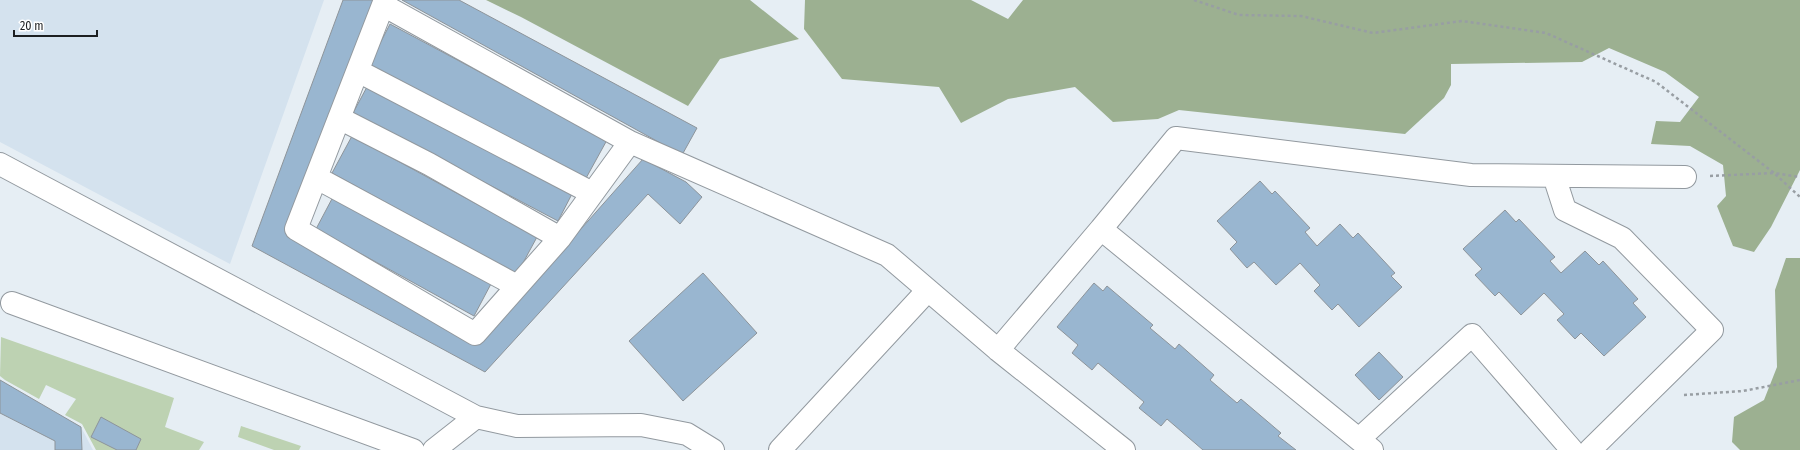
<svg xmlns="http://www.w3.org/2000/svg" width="1800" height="450" viewBox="0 0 1800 450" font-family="'Fira Sans Condensed',sans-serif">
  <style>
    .built { fill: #d4e2ee }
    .green { fill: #bdd2b2 }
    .forest { fill: #9cb091 }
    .building { fill: #99b6d0; stroke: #8d949a }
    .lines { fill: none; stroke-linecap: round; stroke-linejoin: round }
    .minor-casing { stroke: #92999f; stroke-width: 24 }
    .path { stroke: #989ea3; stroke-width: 2.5; stroke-dasharray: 3 3; stroke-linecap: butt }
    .minor { stroke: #fff; stroke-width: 22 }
  </style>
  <rect width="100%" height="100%" fill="#e6eef4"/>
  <path class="built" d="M0,0H324L230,264L0,142Z
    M0,380L81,427L93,450H0Z"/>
  <path class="green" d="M1,337L174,398L165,427L204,442L199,450H96L82,424L65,415L76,399L46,385L39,399L5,380L0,376Z
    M241,426L301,446L299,450H274L238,437Z"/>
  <path class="forest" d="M486,0H750L799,39L720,59L688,106L521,17Z
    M805,0H971L1008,19L1023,0H1800V170L1771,227L1754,252L1733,246L1717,206L1726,196L1723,165L1690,146L1651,144L1656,121L1680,122L1699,97L1665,72L1609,48L1582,62L1451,64V85L1444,98L1405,134L1179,110L1158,119L1113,122L1075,87L1008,99L961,123L939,87L842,79L804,29Z
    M1786,258H1800V450H1740L1732,442L1734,417L1764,400L1777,367L1775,290Z"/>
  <path class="building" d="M343,0H374L287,233L479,344L643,159L686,182L702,197L680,224L648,194L485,372L252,246Z
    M402,0H459L697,128L682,155Z
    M390,24L607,140L585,180L369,65Z
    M368,85L573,192L558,221L353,113Z
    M352,136L537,237L517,274L332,173Z
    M1260,181L1272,194L1275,191L1310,228L1305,232L1317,246L1340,224L1353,238L1358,233L1395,273L1391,276L1402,287L1359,327L1338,304L1332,310L1314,291L1320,285L1300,263L1276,285L1254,262L1247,268L1230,249L1237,242L1217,221Z
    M334,195L492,282L474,316L316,229Z
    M1505,210L1516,222L1519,219L1555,257L1550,261L1561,273L1585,251L1599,265L1603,261L1638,299L1633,303L1646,317L1604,356L1581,333L1575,339L1557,320L1564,314L1544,293L1521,315L1499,292L1495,296L1475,275L1482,269L1463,249Z
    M703,273L757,333L683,401L629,341Z
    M1094,283L1103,291L1107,286L1153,325L1150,328L1175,349L1179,344L1214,375L1210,380L1237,403L1241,399L1281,433L1278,436L1296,450H1203L1167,419L1161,426L1139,408L1144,402L1098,363L1092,370L1072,353L1078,345L1057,327Z
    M1379,352L1403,377L1379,400L1355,375Z
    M0,380L81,427L82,450H55V441L0,413Z
    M101,417L141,439L136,450H117L91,437Z"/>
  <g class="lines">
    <g class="minor-casing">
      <path id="minor" d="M358,71L592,193
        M339,118L429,164L560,238
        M630,142L383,5L296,229L475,334L560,238L630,142L887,255L998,350L1124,450
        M0,164L476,417
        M1554,176L1565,210L1622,238L1712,330L1590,450
        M317,178L517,286
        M1101,229L1176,138L1471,175L1685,177
        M12,303L413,450
        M998,350L1101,229L1372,450
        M1359,439L1472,335L1572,450
        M434,450L476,417L517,426L641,425L687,434L713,450
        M780,450L928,290"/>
    </g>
    <path class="path" d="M1194,0L1239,15L1301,16L1373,33L1462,21L1546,33L1656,82L1774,173L1800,177
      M1710,176L1774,173L1800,197
      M1684,395L1743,391L1800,380"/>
    <use href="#minor" class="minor"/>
  </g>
  <path d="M14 30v6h83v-6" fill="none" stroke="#1c1f21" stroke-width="2"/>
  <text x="20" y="30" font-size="12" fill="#1c1f21" stroke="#ffffff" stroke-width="3" paint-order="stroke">20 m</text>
</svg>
